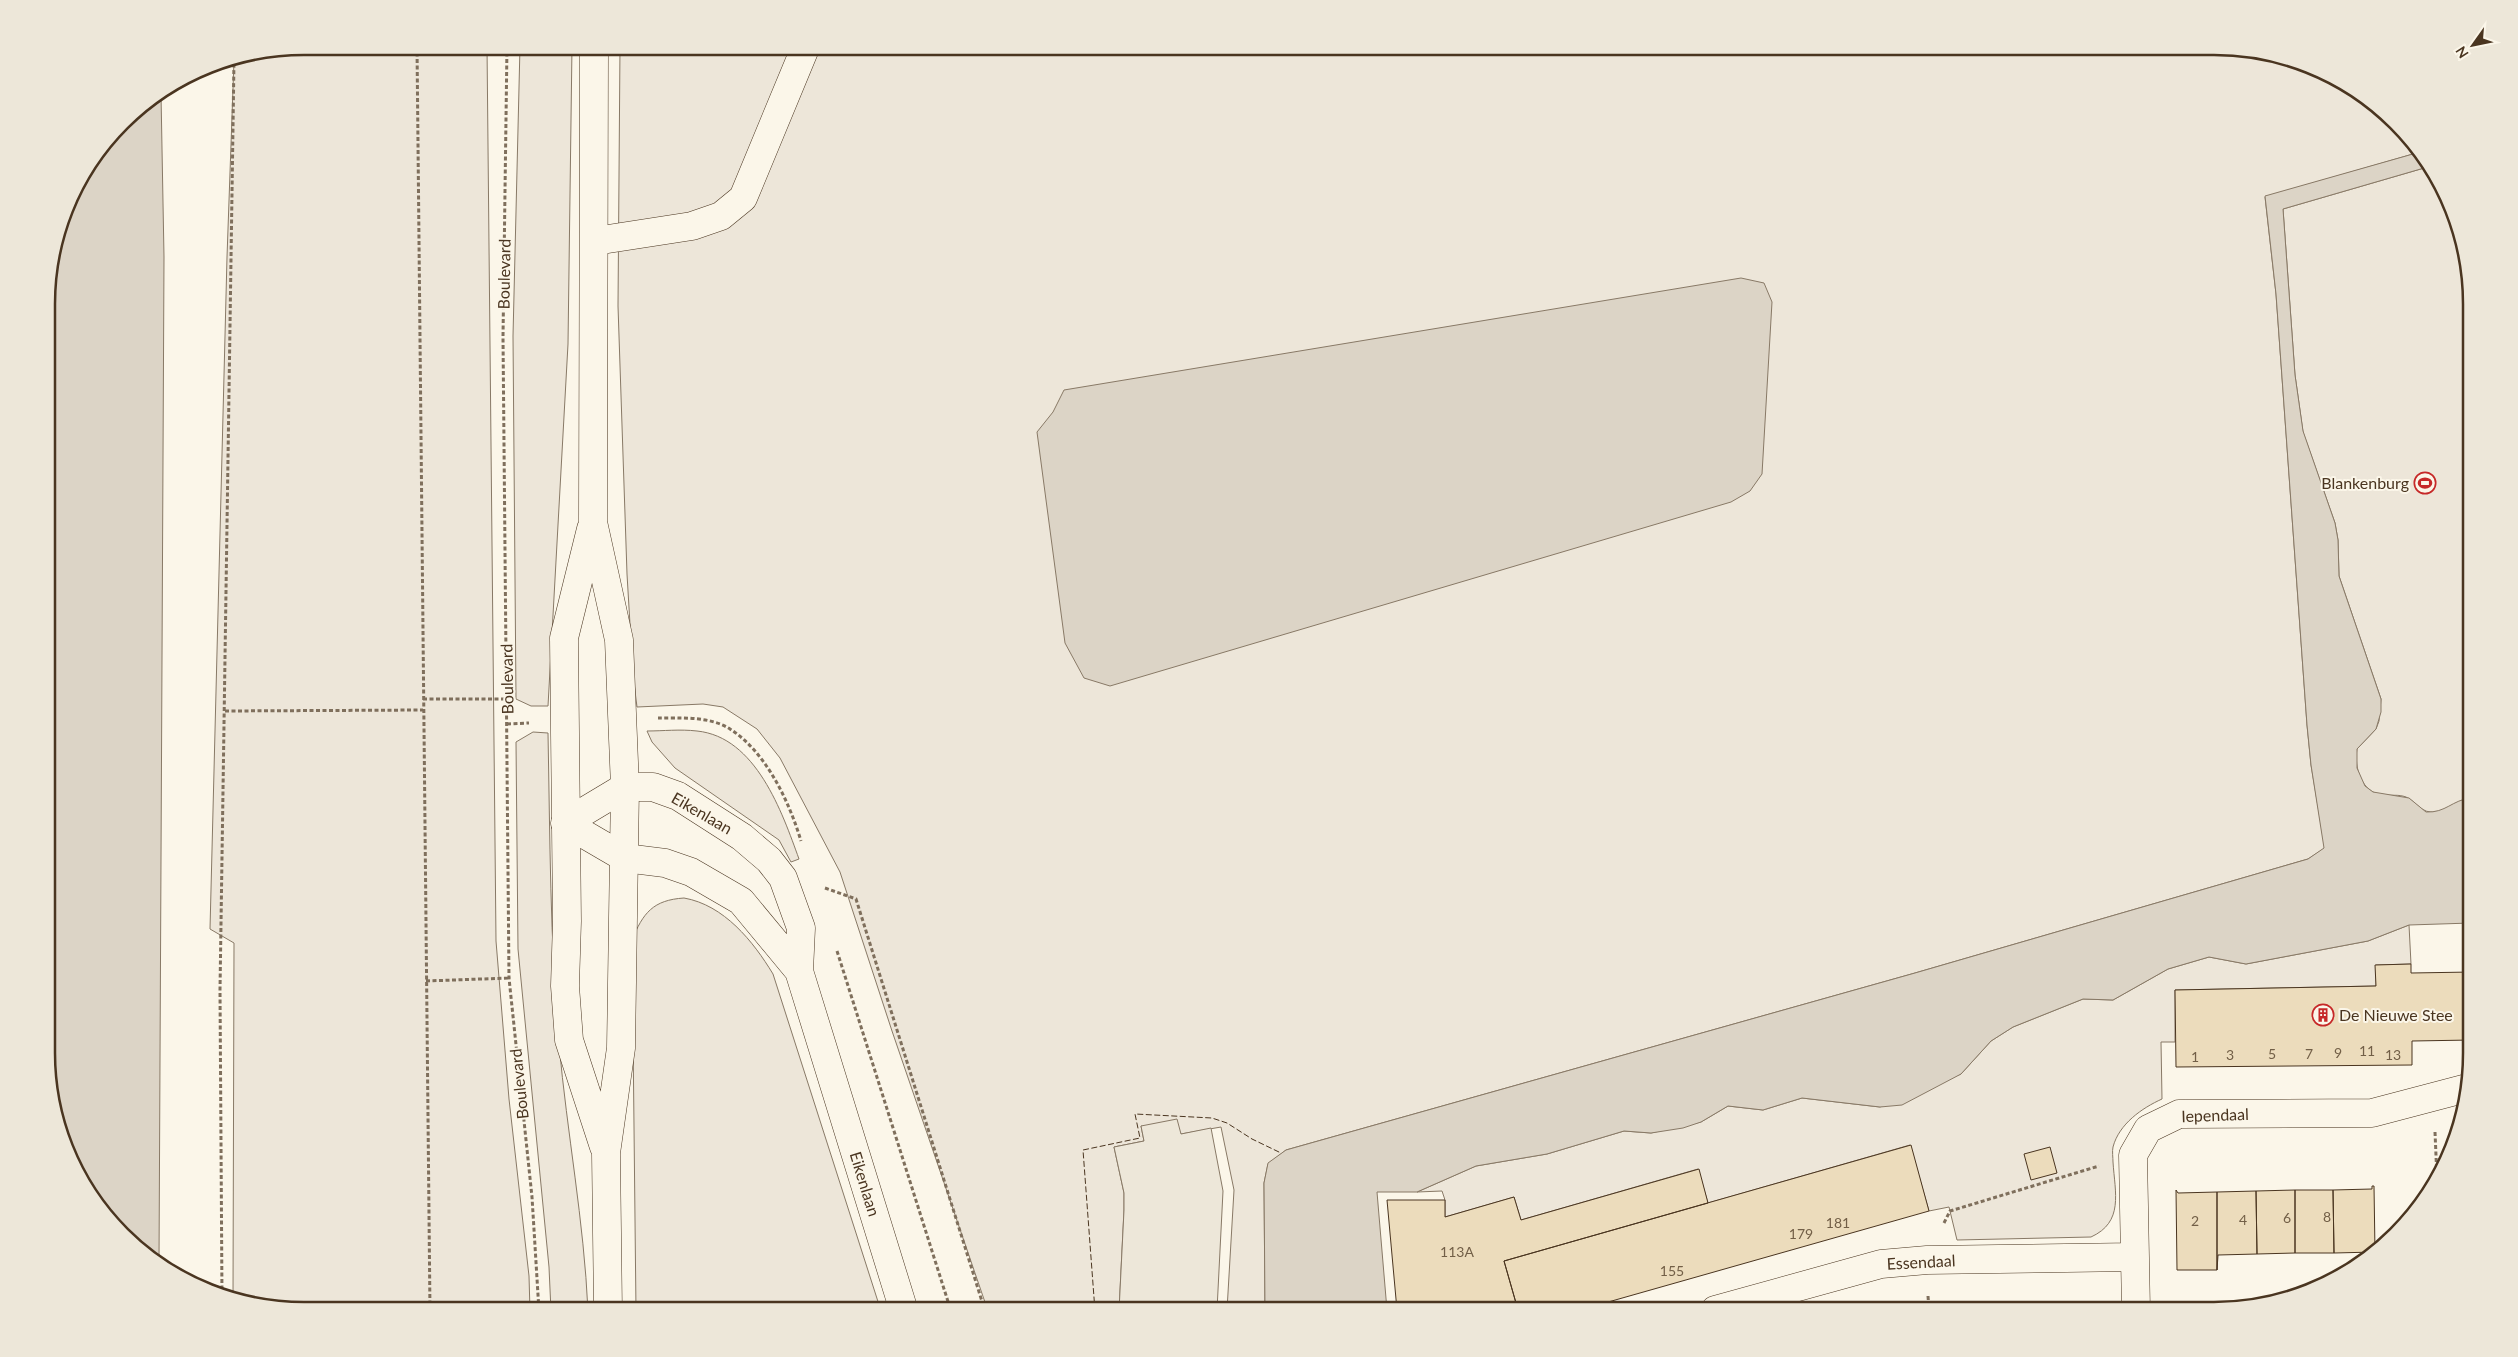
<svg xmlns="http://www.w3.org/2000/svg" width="2518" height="1357" viewBox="0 0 2518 1357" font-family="Lato,sans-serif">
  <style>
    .green { fill: #ede6d9; stroke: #887966 }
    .parking { fill: #ede7d9; stroke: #887966 }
    .water { fill: #dcd4c6; stroke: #887966 }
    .building { fill: #ecdcbc; stroke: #4a3520 }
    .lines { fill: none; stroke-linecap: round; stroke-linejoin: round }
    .minor-casing { stroke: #4a3520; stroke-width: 29 }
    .major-casing { stroke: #4a3520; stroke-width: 29 }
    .path { stroke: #7f6f5c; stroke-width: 3; stroke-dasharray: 4 2.5; stroke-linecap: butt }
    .minor { stroke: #fbf6e9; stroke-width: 28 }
    .major { stroke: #fbf6e9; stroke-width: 28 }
    .fence { stroke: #4a3520; stroke-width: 1; stroke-dasharray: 6 2.5; stroke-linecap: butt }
    .labels { text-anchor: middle; stroke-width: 4; stroke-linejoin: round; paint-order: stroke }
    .number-label { font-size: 14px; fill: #725f47 }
    .street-label { font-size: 16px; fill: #4a3520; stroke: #fbf6e9 }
    .poi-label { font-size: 16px; fill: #4a3520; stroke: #fbf6e9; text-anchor: end }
    .rim { fill: none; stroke: #4a3520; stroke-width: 2.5 }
  </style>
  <rect width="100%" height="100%" fill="#fbf6e9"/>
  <path class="green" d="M304,46H487L496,941L509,1099L529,1276L530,1311H304L233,1300L234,943L210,929L227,257L234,60Z
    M520,46H572L568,344L548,706H531L516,699L513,336Z
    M620,46H2214L2280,55L2328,73L2384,110L2420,152L2265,197L2276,294L2307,725L2311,765L2325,848L2308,859L1915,973L1286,1150L1268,1164L1264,1183L1265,1310H1227L1234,1190L1221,1127L1181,1134L1141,1126L1144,1141L1114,1147L1124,1193V1210L1119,1311H988L892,1031L840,872L780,758L757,729L723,707L703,704L637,707L633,675L627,574L618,306Z
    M2431,166L2452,206L2470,271L2471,798C2457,799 2449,811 2436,812C2421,814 2417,802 2406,797C2398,794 2391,796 2382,795C2361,792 2354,767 2357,749L2376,729L2379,721L2381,699L2339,576L2338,540L2335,523L2303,432L2295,375L2283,209Z
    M647,731C663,731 680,729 697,731C756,737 782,812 799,859L791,862L779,840L675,768L652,742Z
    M533,732L548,733C550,837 550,941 559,1044C567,1133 584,1221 588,1311H551L549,1267L518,949L516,742Z
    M684,898C724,905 753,941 773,974L881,1311H636L632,940C643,913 653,900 684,898Z
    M2409,925L2411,964L2376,965V986L2175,990V1042H2161L2162,1099C2142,1108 2119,1124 2113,1147C2112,1151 2113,1158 2113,1162C2115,1193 2124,1222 2091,1237L1957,1240L1949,1207L1929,1211L1910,1145L1708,1203L1698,1169L1521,1220L1514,1197L1445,1217V1200L1442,1191L1417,1192L1476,1166L1547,1154L1624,1131L1651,1133L1701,1122L1728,1106L1763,1110L1802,1098L1880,1107L1961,1074L1991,1041L2013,1027L2083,999L2113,1000L2168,969L2209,957L2246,964L2368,941Z"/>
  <path class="parking" d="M1177,1119L1181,1134L1211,1128L1223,1191L1217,1310L1119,1311L1124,1210V1193L1114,1147L1144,1141L1141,1126Z"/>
  <path class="water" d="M161,94L164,257L159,1263L134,1246L90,1196L66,1151L49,1087L47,287L73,190L134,111Z
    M2420,152L2431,166L2283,209L2295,375L2303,431L2335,523L2338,540L2339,576L2381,699V712L2376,729L2357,749V768L2365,786L2373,792L2409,798L2426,812C2446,813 2452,800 2471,798V923L2409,925L2368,941L2246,964L2209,957L2168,969L2113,1000L2083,999L2013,1027L1991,1041L1961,1074L1902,1105L1880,1107L1802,1098L1763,1110L1728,1106L1701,1122L1683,1128L1651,1133L1624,1131L1547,1154L1476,1166L1417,1192H1377L1387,1310H1265L1264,1183L1268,1163L1286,1150L1915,973L2308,859L2324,848L2311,765L2307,725L2276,294L2265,196Z
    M1741,278L1764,283L1772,302L1762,474L1750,491L1731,502L1110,686L1084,678L1065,643L1037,432L1053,412L1064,390Z"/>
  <path class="building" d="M2411,964V973L2472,972V1040L2412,1041V1065L2176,1067L2175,990L2376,986L2375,965Z
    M1911,1145L1929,1211L1580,1310H1518L1504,1261Z
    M2050,1147L2057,1173L2031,1180L2024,1154Z
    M1699,1169L1708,1203L1504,1261L1518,1310H1397L1387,1200H1445V1217L1514,1197L1521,1220Z
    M2372,1186H2374L2375,1252L2334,1253L2333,1190L2372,1189Z
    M2176,1190L2178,1193L2217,1192V1270H2177Z
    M2295,1190V1253L2257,1254L2256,1191Z
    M2295,1190H2333L2334,1253H2295Z
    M2256,1191L2257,1254L2218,1255L2217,1270V1192Z"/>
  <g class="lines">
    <g class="minor-casing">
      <path id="minor" d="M595,241L692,226L721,216L743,198L806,46
        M799,971L741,901L691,872L665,863L625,858L565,823L625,787H653L678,796L742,837L769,860L783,878L801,928L799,971L904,1311
        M1715,1310L1881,1264L1927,1260L2133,1257
        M2136,1310L2133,1155L2148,1129L2179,1114L2372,1113L2467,1088"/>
    </g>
    <g class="major-casing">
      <path id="major" d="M594,46L593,522L619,640L625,787L621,1048L606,1153L608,1311
        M591,529L564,638L567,921L565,986L569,1040L604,1147"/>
    </g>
    <path class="path" d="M417,46L430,1311
      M507,46L503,337L509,978L532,1197L539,1311
      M423,699H507
      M225,711L423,710
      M658,718C680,718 710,716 730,729C766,752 789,801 801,841
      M507,724L529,723
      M825,888L856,899L985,1311
      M837,951L951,1311
      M426,981L509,978
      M2435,1132L2437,1179
      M1944,1223L1950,1211L2099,1166
      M222,1296L220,990L234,60
      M1928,1296L1929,1310"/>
    <use href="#minor" class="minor"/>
    <use href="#major" class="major"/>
    <path class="fence" d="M1095,1311L1083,1150L1140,1138L1135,1114L1212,1118L1227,1123L1252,1139L1281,1153"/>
  </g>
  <defs>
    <g id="stadium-ring" transform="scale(1.125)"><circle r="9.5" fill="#fbf6e9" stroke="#c62828" stroke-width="1.5"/><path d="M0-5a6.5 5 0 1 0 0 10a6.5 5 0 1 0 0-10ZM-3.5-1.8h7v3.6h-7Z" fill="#c62828"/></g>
    <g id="building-ring" transform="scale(1.125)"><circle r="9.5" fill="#fbf6e9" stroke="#c62828" stroke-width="1.5"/><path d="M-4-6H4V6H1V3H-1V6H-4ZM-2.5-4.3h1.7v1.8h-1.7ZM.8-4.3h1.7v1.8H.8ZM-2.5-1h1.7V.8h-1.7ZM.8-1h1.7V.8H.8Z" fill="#c62828"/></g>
  </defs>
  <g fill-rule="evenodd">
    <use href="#stadium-ring" x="2425" y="483"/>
    <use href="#building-ring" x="2323" y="1015"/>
  </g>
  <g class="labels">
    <g class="number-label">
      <text x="2367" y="1056">11</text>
      <text x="2338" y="1058">9</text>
      <text x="2272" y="1059">5</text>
      <text x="2309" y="1059">7</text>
      <text x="2230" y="1060">3</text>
      <text x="2393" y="1060">13</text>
      <text x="2195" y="1062">1</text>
      <text x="2327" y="1222">8</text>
      <text x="2287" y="1223">6</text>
      <text x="2243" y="1225">4</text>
      <text x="2195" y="1226">2</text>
      <text x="1838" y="1228">181</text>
      <text x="1801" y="1239">179</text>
      <text x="1457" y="1257">113A</text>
      <text x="1672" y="1276">155</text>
    </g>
    <g class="street-label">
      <text transform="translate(504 274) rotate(-89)" y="6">Boulevard</text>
      <text transform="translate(507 679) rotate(-91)" y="6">Boulevard</text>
      <text transform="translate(702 813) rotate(30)" y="6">Eikenlaan</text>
      <text transform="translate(519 1084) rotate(-96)" y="6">Boulevard</text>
      <text transform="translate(2215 1115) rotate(-2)" y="6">Iependaal</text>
      <text transform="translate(865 1184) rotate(73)" y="6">Eikenlaan</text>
      <text transform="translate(1921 1262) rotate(-3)" y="6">Essendaal</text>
    </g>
    <g class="poi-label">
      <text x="2409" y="489">Blankenburg</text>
      <text x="2339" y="1021" text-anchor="start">De Nieuwe Stee</text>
    </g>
  </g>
  <path d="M0 0H2518V1357H0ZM304 55H2214A249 249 0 0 1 2463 304V1053A249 249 0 0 1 2214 1302H304A249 249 0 0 1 55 1053V304A249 249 0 0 1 304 55Z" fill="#ede7d9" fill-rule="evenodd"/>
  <path class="rim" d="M304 55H2214A249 249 0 0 1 2463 304V1053A249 249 0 0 1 2214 1302H304A249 249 0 0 1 55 1053V304A249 249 0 0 1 304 55Z"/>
  <g transform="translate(2473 45) rotate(237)" stroke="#fbf6e9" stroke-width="4" paint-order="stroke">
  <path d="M0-4L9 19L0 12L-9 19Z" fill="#4a3520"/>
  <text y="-8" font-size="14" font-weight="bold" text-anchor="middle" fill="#4a3520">N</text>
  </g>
</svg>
